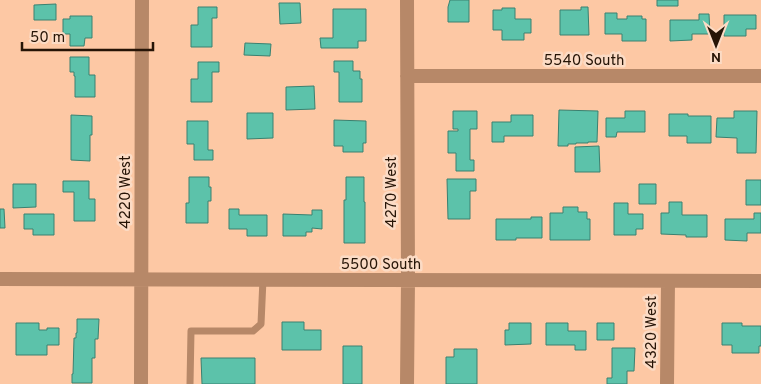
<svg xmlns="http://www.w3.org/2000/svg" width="761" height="384" viewBox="0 0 761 384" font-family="Overpass,sans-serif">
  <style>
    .building { fill: #5cc2aa; stroke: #3a8170 }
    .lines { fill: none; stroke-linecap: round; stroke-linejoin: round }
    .lane { stroke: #b78868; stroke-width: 7 }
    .street { stroke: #b78868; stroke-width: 14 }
    .labels { text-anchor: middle; stroke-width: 5; stroke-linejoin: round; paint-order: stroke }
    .street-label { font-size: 15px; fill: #261406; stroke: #fbdbc5 }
  </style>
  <rect width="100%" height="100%" fill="#fdc8a4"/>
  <path class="building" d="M450,0H469V22H448V7Z
    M657,0H678V6H657Z
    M279,3H300L301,23L280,24Z
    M56,4V20H34V5Z
    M198,7H217V18H212V47H191V25H198Z
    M581,7H588L589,35H560V10H581Z
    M502,8H515V19H531V33H524V40H502V30H493V10H502Z
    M333,9H366V41H358V48H321L320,38H333Z
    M605,13H617V19H627V16H642V19H646V41H622V34H605Z
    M699,14H709L710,34H692V40L670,41V20H699Z
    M724,15H756V29H746V36H724Z
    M70,16H92V38H85L84,46H70V34H63V19H70Z
    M245,43L271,44L270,56L244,55Z
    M70,57H89V75H95V97H75V76H74V72H70Z
    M334,61H353V71H360V79H362V102H339V72H334Z
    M198,62H219V72H212V102H191V79H198Z
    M314,86L315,109L286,110V87Z
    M559,110L598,111L597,142H588V143H576V144H568V146H558Z
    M453,111H477V129H470V160H474V171H456V153H448V131H458V129H453Z
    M625,111H645V132H617L616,137H606V118H625Z
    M734,111H757L756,153H737V138L716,137L717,118H734Z
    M247,113H273V138L247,139Z
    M669,114H688V116H711V143H687V136H669Z
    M71,115L92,116V135H90V161L71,160Z
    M511,115H533V136H504V142H492V122H511Z
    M334,120L366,121V143H363V152H343V146H334Z
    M187,121H208V150H213V160H194V144H187Z
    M599,146L600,172H575V147Z
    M189,177H209V187H211V201H208V223H186V203H189Z
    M346,177H364V202H365V243H344V200H346Z
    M447,179H476V191H470V219H448Z
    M746,180H761V205H746Z
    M63,181H89V199H95V221H74V192H63Z
    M13,184H36V207L13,208Z
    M639,184H656V204H639Z
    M669,202H682V215H707V237H686V235L661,234V213H669Z
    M614,203H628V214H643V229H636V235H614Z
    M563,207H578V212H587V219H590V240H550V213H563Z
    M0,209H4L5,228H0Z
    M229,209H239V215H267V236H247V229H229Z
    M312,210H322V229L312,228V232H306V236H283V214L312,215Z
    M754,213H761V233H747V241L725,240V219H754Z
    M24,214H54V235H33V229H24Z
    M531,217H542V238H516V240H496V219H531Z
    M77,319H99L98,339H95V358H92V383H72V374H73L74,338H76V333H77Z
    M282,322H304V330H321V350H282Z
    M16,323H39V330H47V328H59V345H47V355H16Z
    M509,323H531V344L505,345V330H509Z
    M546,323H568V331H586V350H575V345H546Z
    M597,323H614V340H597Z
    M722,323H742V326H761V346H759V353H732V345H722Z
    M343,346H362V384H343Z
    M612,348H635L634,371H627V384H607V378H612Z
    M454,349H477V384H446V357H454Z
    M201,358H255V384H202Z"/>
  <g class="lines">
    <path class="lane" d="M190,384L191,331H253L261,324L263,279"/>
    <path class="street" d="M407,76H761
      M0,279L761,281
      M141,384L142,0
      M407,384L408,280L407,0
      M667,384L668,281"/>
  </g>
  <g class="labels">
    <g class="street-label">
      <text x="584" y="65">5540 South</text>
      <text transform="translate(125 192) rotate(-90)" y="5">4220 West</text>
      <text transform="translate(391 192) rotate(-90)" y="5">4270 West</text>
      <text x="381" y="269">5500 South</text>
      <text transform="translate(651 332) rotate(-90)" y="5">4320 West</text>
    </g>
  </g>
  <g transform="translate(716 45) rotate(180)" stroke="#fbdbc5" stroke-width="4" paint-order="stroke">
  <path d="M0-4L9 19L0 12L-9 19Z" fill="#261406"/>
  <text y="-8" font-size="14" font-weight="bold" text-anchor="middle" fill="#261406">N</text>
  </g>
  <path d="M22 42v8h131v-8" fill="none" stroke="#261406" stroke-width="2.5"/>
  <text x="30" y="42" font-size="15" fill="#261406" stroke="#fbdbc5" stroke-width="4" paint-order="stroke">50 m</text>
</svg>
